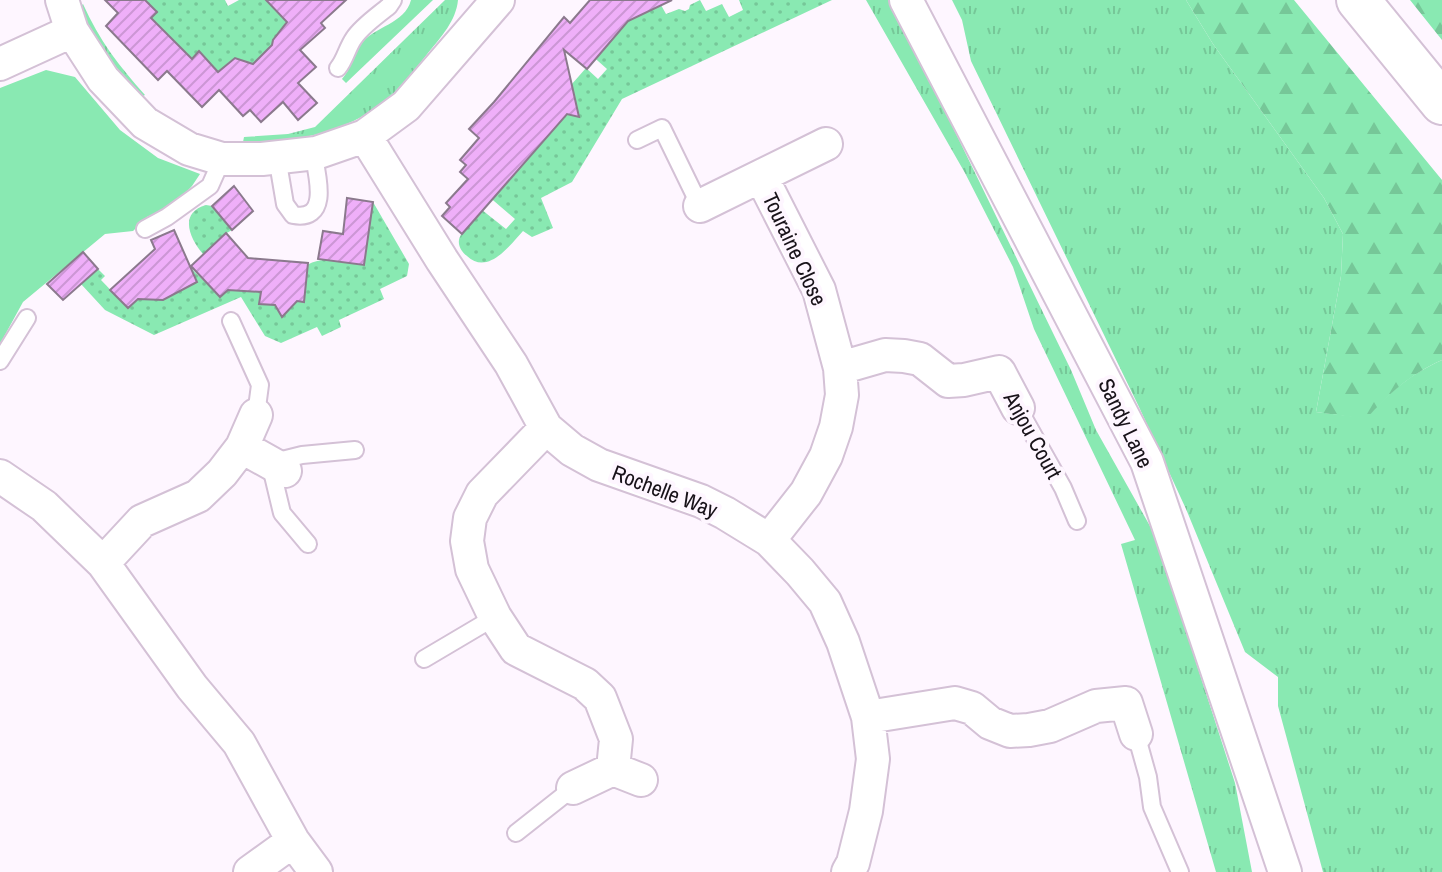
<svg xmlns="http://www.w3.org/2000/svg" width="1442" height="872" viewBox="0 0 1442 872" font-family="'Archivo Narrow',sans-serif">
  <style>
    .grass { fill: url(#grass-tufts) }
    .forest { fill: url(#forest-firs) }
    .park { fill: #89e9b2 }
    .garden { fill: url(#garden-dots) }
    .building { fill: url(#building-hatch); stroke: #8b798d; stroke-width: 2 }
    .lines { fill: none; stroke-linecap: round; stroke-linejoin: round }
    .service-casing { stroke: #d4c1d6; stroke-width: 20 }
    .minor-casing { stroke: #d4c1d6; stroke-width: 36 }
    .tertiary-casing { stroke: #d4c1d6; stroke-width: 46 }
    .service { stroke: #fff; stroke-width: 16 }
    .minor { stroke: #fff; stroke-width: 32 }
    .tertiary { stroke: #fff; stroke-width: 42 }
    .labels { text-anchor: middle; stroke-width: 8; stroke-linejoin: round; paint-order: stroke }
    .street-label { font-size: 22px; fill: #181219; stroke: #fef6ff }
  </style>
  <defs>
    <pattern id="grass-tufts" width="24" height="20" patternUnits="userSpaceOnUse" patternTransform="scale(2)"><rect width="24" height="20" fill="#89e9b2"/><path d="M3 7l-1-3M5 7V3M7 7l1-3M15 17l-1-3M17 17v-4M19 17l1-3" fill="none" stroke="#76c798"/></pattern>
    <pattern id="forest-firs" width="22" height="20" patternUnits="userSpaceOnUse" patternTransform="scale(2)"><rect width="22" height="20" fill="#89e9b2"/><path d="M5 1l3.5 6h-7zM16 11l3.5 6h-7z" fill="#76c798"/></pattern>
    <pattern id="garden-dots" width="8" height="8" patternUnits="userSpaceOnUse" patternTransform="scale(2)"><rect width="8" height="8" fill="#89e9b2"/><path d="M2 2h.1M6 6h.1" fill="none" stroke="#76c798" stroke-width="1.8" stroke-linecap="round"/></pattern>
    <pattern id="building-hatch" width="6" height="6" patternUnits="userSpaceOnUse" patternTransform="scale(2)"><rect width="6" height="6" fill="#efaff9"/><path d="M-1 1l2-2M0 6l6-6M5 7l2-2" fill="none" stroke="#cc96d5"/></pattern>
  </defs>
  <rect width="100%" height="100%" fill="#fef6ff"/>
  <path class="grass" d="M411,0H433L346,83L342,79C351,69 353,56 360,45C374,26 405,24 411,0Z
    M445,0H458C456,21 441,37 428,53C412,74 395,95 373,110C336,134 287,144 243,142L244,137L288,134L315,127Z
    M866,0H889L944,109L1071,370L1096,430L1155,535L1235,783L1252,872H1216L1121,544L1135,540L1034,329L1013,267L965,173Z
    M952,0H1186L1213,44L1324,198L1343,234L1341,276L1316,412L1366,418C1390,392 1409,375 1442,360V872H1323L1278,706V677L1245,652L1186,509L1139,407L971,61L962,20Z
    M83,4C99,40 119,66 145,95L139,98L104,56L78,9Z"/>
  <path class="forest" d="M1186,0H1294L1442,180V360C1409,375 1390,393 1366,419L1316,412L1341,276L1343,234L1324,198L1213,44Z
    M1410,0H1442V40Z"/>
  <path class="park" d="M46,70L75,77L120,130L158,158L200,174L192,186L174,205L147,217L133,231L105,234L23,302L0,344V88Z"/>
  <path class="garden" d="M145,0H225L228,6L239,0H271L269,3L293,29L286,33L277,35L273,40L272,45L263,54L255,76L241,60L235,58L228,63L227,70L234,79L222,93L216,69L199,52L191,59L151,18Z
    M700,0L706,11L722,4L729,17L743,10L739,0H832L622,99L572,182L541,198L553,228L532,237L523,231C510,245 488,276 467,256C462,252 458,246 459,240C460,232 477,216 482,210L506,229L515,219L487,195L493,187L500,191L511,179L502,171L567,114L573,115L578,112L576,103L564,93L586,68L598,79L607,69L589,53L641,6L661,5L666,14L679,9L685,11L689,9L690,5Z
    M373,202L409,264L407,276L380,289L384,299L339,320L341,327L322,336L317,327L281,343L265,336L241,297L154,335L105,310L81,284L98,269L105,276L101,280L128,308L148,291L191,268L220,297L229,288L261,292L259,304C275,305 288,299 303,302L307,265C324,255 345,262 364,265Z
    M206,205L212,206L232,230L225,234L203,254C190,239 178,213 206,205Z"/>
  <path class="building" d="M105,0H145L157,12L151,18L192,59L199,51L218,72L235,58L253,64L272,45L273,40L287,22L266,0H346L321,23L325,28L300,50L316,67L298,83L317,103L298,120L283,102L261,122L250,110L243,116L219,90L202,107L167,71L158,80L106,26L118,13Z
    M590,0H672L628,21L587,69L564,50L579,117L567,114L462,234L442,216L450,207L446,203L468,179L460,172L466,165L460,160L479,138L469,129L494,102L564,17L570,23Z
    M234,186L253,211L232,230L212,206Z
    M347,198L373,202L364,265L318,259L323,231L343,234Z
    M174,230L197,282L163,300L138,299L128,308L110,290L155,249L151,240Z
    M226,233L248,258L308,263L304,302L297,301L282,317L275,305L259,304L261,292L228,290L220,297L191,266Z
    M83,252L98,269L63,300L47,284Z"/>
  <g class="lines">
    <g class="service-casing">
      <path id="service" d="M338,68C345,60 347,48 354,38C362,26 377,16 389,6L393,0
        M637,140L662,128L700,206
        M277,157L285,204L293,215C331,222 317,174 313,153
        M145,229L167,217L210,186L222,159
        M231,321L260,385L256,415
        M0,361L27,318
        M1018,408L1063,488L1077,521
        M308,544L282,513L270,463L302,455L355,450
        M424,659L495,617
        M1136,734L1148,777L1152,807L1180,872
        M516,833L573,788"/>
    </g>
    <g class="minor-casing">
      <path id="minor" d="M62,0L72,31L103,79L145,123L189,149L222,159H262L316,153L365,136L406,106L498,0
        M906,0L1147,462L1285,872
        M0,64L72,31
        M365,136L442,260L511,364L546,428L572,450L599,465L701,501L725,513L769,540L800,572L825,602L843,642L868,717L873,759L866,811L853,863L848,872
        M761,176L819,290L840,368L842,395L836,427L826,456L806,493L769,540
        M700,206L826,144
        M840,368L885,355L904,356L920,359L948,381L964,380L999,372L1018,408
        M546,428L482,494L470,518L467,541L472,569L495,617L516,649L585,684L600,698L616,739L613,769
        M242,447L285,471
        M0,476L44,506L103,563L192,687L239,743L293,841L316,872
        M103,563L142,521L198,496L222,473L242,447L256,415
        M868,717L955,703L972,708L990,723L1010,731L1029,730L1050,726L1096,706L1126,703L1136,734
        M573,788L613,769L641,780
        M250,872L293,841"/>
    </g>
    <g class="tertiary-casing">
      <path id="tertiary" d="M1358,0L1442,103"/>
    </g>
    <use href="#service" class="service"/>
    <use href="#minor" class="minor"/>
    <use href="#tertiary" class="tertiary"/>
  </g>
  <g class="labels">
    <g class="street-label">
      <text transform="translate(795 249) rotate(65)" y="8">Touraine Close</text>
      <text transform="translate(1126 423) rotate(64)" y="8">Sandy Lane</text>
      <text transform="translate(1033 435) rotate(61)" y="8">Anjou Court</text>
      <text transform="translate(665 491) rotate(21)" y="8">Rochelle Way</text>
    </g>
  </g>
</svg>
